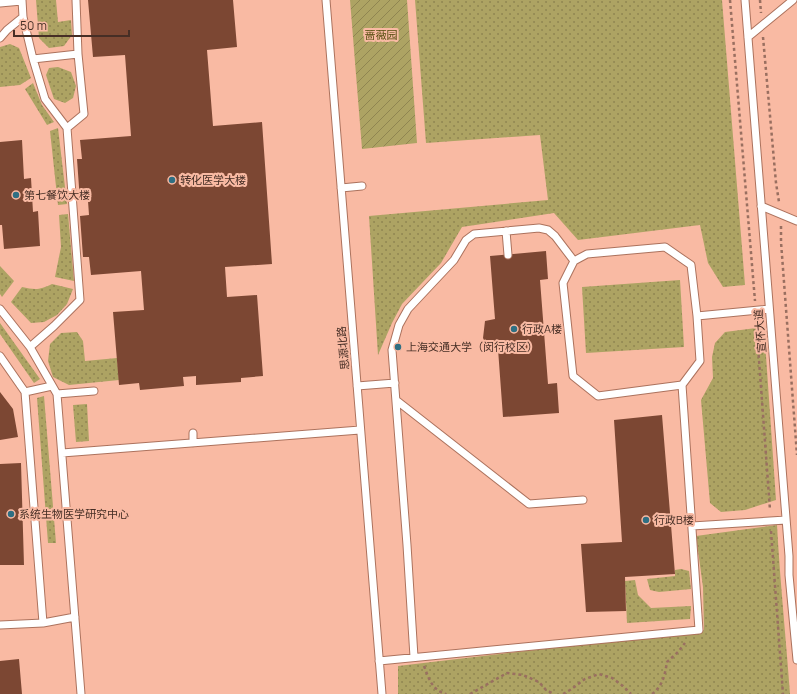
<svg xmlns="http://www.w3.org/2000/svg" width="797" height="694" viewBox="0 0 797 694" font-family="Manrope,'Noto Sans SC',sans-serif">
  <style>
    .grass { fill: url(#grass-dots) }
    .garden { fill: url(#garden-furrows) }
    .building { fill: #7c4733 }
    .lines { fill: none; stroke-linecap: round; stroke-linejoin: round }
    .lane-casing { stroke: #ac725d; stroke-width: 9 }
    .path { stroke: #996f60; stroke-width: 2.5; stroke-dasharray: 3 3; stroke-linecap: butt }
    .lane { stroke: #fff; stroke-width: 7 }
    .poi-dot { fill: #2f6f83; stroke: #f9baa3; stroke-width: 1.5 }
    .labels { text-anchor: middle; stroke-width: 4; stroke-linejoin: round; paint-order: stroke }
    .park-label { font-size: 11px; fill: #554c0e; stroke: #f9baa3 }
    .poi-label { font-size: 11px; fill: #462e25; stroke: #f9baa3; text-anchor: start }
    .street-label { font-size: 11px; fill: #462e25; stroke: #f9baa3 }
  </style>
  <defs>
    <pattern id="grass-dots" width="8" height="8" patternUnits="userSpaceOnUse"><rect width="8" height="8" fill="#ada363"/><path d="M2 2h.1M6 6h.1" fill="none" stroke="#8f8551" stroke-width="1.8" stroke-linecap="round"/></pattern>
    <pattern id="garden-furrows" width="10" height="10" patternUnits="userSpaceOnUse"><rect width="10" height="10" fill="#ada363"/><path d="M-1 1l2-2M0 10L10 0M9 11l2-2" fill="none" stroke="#8f8551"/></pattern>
  </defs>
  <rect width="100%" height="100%" fill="#f9baa3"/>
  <path class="grass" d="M36,0H56L58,22L71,20L72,35L64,46L49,48L39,38Z
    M415,0H722L745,285L723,287L708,263L700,225L578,240L554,213L462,227L441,263L402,304L392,323L378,355L369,216L548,200L540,135L426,143Z
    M10,44L19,48L31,78L20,85L0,87V47Z
    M58,67L71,72L76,86L73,98L65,103L54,99L46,75L49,68Z
    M33,83L42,105L54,122L47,125L25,89Z
    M58,128L67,204L58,205L50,131Z
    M68,214L74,281L55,277L61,247L59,215Z
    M0,266L14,281L2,297L0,294Z
    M680,280L684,347L586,353L582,287Z
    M52,284L73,289L67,304L57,315L44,322L31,323L11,302L22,287C35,290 40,290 52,284Z
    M0,323L40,379L34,383L0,334Z
    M764,327L776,500L745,510L721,512L710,503L701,400L713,378L712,357L715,343L725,332Z
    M77,332L83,341L85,361L117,358L119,380L69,385L53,377L48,361L50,344L61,333Z
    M44,396L56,543H48L37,398Z
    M87,404L89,441L76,442L73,405Z
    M777,525C780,581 786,638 790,694H398V666L704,630L703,587L696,536Z
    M681,569L689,571L691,589L659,592L650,590L647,579L675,576V570Z
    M635,580L638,595L651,608L691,606L690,619L627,623L625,581Z"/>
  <path class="garden" d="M350,0H407L417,143L362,149Z"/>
  <path class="building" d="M88,0H233L237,47L207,50L213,126L262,122L272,264L225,267L227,297L257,295L263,376L241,378V382L196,385V376L183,377L184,386L140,390L139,383L119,385L113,312L144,310L141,271L91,275L89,257H83L80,216L89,215L88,201H80L77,159H82L80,140L131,136L125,55L93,57Z
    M22,140L24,179L31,178L33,212L38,211L40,246L4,249L2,225H0V142Z
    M546,251L548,279L540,280L548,384L557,383L559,413L503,417L498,349L489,350L483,338L485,321L495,319L490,256Z
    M0,392L13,409L18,437L0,440Z
    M662,415L675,574L625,577L626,611L586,612L581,544L622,542L614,420Z
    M21,463L24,565H0V464Z
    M19,659L22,694H0V661Z"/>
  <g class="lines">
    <g class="lane-casing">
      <path id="lane" d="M22,0L23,17L33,59L45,99L67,128L80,300L54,326L30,347L57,394L81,694
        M76,0L78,54
        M326,0L382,694
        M745,0L789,556V575L797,660
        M0,3L22,1
        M748,37L793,0
        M0,38L7,30L23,17
        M33,59L78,54L84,114L67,128
        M341,188L362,186
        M761,206L797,221
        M506,231L508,255
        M665,247L691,265L697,316L700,361L682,385L598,396L573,376L563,283L574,261L587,254Z
        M0,309L30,347
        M697,316L769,309
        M0,356L25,392L43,623
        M357,386L395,383
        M25,392L52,386
        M57,394L94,391
        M396,400L529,504L583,500
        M193,433V443
        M62,453L360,430
        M692,526L786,520
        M0,625L43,623L75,617
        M414,657L407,545L392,350L399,325L408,309L454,260L466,240L474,234L539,228L548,230L555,236L574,261
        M379,661L699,630L682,385"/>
    </g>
    <path class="path" d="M730,0L755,301
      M760,0L761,13
      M763,37L776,183L779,202
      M781,226V242L797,455
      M756,319L770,510
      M771,531L783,694
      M424,666C429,679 432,690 446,694
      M470,694L507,673L523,675L539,682L546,690L554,694
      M563,694L570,690L585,679L599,674L612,678L623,686L631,694
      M652,694C663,686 665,674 667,662L678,652L685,643"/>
    <use href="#lane" class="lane"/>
  </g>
  <g class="poi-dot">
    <circle cx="172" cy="180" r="4"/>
    <circle cx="16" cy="195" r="4"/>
    <circle cx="514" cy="329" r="4"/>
    <circle cx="398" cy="347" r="4"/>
    <circle cx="11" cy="514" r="4"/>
    <circle cx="646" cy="520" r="4"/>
  </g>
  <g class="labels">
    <g class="park-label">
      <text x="381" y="39">蔷薇园</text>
    </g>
    <g class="poi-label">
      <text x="180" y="184">转化医学大楼</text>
      <text x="24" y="199">第七餐饮大楼</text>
      <text x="522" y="333">行政A楼</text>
      <text x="406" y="351">上海交通大学（闵行校区）</text>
      <text x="19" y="518">系统生物医学研究中心</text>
      <text x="654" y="524">行政B楼</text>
    </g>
    <g class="street-label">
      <text transform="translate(760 331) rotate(-95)" y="4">宣怀大道</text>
      <text transform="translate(343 348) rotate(-95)" y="4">思源北路</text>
    </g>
  </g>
  <path d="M14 30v6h115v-6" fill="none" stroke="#462e25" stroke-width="2"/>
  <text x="20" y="30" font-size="12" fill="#462e25" stroke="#f9baa3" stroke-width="3" paint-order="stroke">50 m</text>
</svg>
